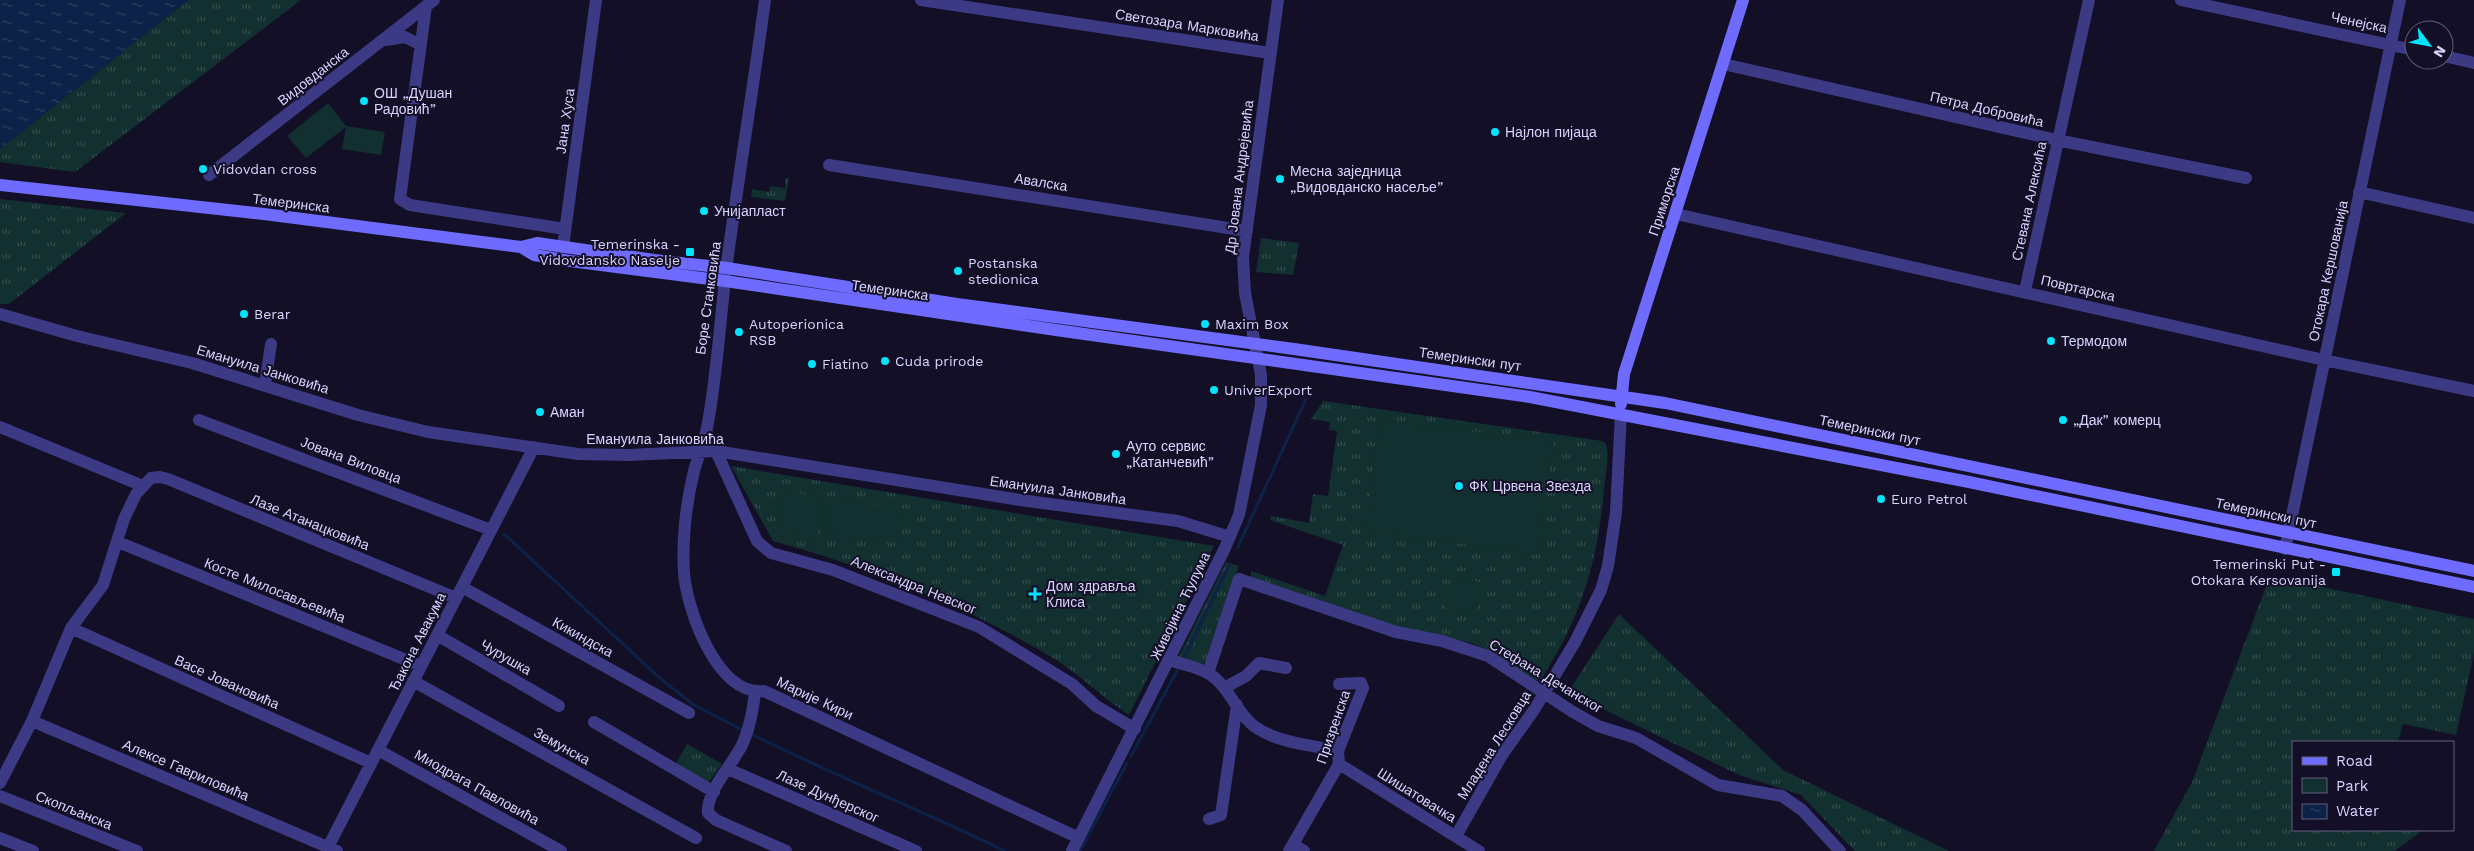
<svg xmlns="http://www.w3.org/2000/svg" width="2474" height="851" viewBox="0 0 2474 851" font-family="'Work Sans',sans-serif">
  <style>
    .grass { fill: url(#grass-tufts) }
    .park { fill: #12302f }
    .water { fill: url(#water-ripples) }
    .lines { fill: none; stroke-linecap: round; stroke-linejoin: round }
    .stream { stroke: #0c2248; stroke-width: 3 }
    .street { stroke: #3d3a85; stroke-width: 12 }
    .secondary { stroke: #6f6bff; stroke-width: 12 }
    .poi-dot { fill: #00e5ff; stroke: #130f26; stroke-width: 2 }
    .labels { text-anchor: middle; stroke-width: 4; stroke-linejoin: round; paint-order: stroke }
    .street-label { font-size: 14px; fill: #d9d4ff; stroke: #130f26 }
    .poi-label { font-size: 14px; fill: #d9d4ff; stroke: #130f26; text-anchor: start }
  </style>
  <defs>
    <pattern id="grass-tufts" width="24" height="20" patternUnits="userSpaceOnUse" patternTransform="scale(1.25)"><rect width="24" height="20" fill="#12302f"/><path d="M3 7l-1-3M5 7V3M7 7l1-3M15 17l-1-3M17 17v-4M19 17l1-3" fill="none" stroke="#344d4e"/></pattern>
    <pattern id="water-ripples" width="26" height="14" patternUnits="userSpaceOnUse" patternTransform="scale(1.25)"><rect width="26" height="14" fill="#0c2248"/><path d="M2 4q2-2 4 0t4 0M15 11q2-2 4 0t4 0" fill="none" stroke="#2f4163"/></pattern>
  </defs>
  <rect width="100%" height="100%" fill="#130f26"/>
  <path class="grass" d="M188,0H301L75,172L0,162V149Z
    M786,178H789L785,201L751,197L752,189L769,192L770,186L785,188Z
    M0,199L126,213L9,304H0Z
    M1261,238L1299,243L1293,275L1256,272Z
    M1323,401L1602,441L1606,444C1610,457 1605,476 1604,490C1597,564 1582,615 1542,678L1535,680L1488,650L1472,643L1394,626L1251,577V571L1325,596L1343,545L1270,520L1271,516L1309,523L1313,494L1328,496L1337,431L1329,430L1330,422L1311,419Z
    M731,466L1214,546L1129,715C1102,697 1080,675 1053,658C966,606 871,568 773,541Z
    M1226,562L1239,566L1206,661L1201,665L1178,658Z
    M2270,576L2474,619V653L2456,735L2403,724L2398,742H2293V830H2423L2395,851H2154L2192,782Z
    M1619,614L1783,770L1949,851H1855L1801,795L1739,775L1568,692Z
    M687,744L722,764L708,783L675,765Z"/>
  <path class="park" d="M328,103L346,126L385,132L381,155L342,149L346,127L306,158L287,136Z
    M1379,420L1554,441L1537,554L1366,531Z
    M784,491L825,498L817,539L777,532Z
    M829,498L904,509L897,543L823,533Z
    M1452,575L1483,583L1475,615L1444,607Z"/>
  <path class="water" d="M0,0H188L0,149Z"/>
  <g class="lines">
    <path class="stream" d="M504,534L662,680L694,705L744,731
      M1238,547L1306,399
      M1185,656L1229,565
      M749,733C833,775 921,810 1005,851
      M1131,756L1178,669
      M1080,851L1127,763"/>
    <path class="street" d="M765,0C753,90 738,180 726,270C720,322 717,376 707,428C704,442 698,457 694,471C686,504 682,539 684,573C687,610 717,696 764,691L1079,838
      M921,0L1270,53
      M2181,0L2414,50
      M426,6L400,199L410,205L565,229
      M386,40L405,37L421,45
      M2444,56L2474,63
      M1723,64L2057,140L2246,178
      M829,165L1247,231
      M209,175L434,0
      M2359,192L2474,218
      M1676,214L2324,360L2474,391
      M563,247L596,0
      M2025,291L2089,0
      M0,314L77,336L192,363L358,415L428,432L578,454L628,455L716,451L1020,500L1178,521L1230,537
      M265,385L271,344
      M199,420L491,530
      M0,427L143,486
      M716,451L757,541L771,553L833,570L979,627L1072,684L1096,706L1135,729
      M118,542L421,666
      M2285,549L2400,0
      M462,587L689,713
      M71,628L371,763
      M437,635L559,706
      M1170,660C1184,665 1204,668 1216,679C1231,692 1238,714 1254,726C1277,743 1311,745 1338,751
      M1208,673L1239,579L1396,632L1442,641L1488,656L1573,712L1598,726L1636,738L1718,785L1782,796L1802,810L1840,851
      M413,681L696,838
      M1224,688L1246,676L1259,663L1286,668
      M755,692C753,710 750,728 742,745C733,764 706,791 708,813L716,820L786,851
      M32,721L337,851
      M594,722L714,792
      M378,750L561,851
      M1339,764L1479,851
      M728,769L916,851
      M0,783L32,721L71,628L103,585L124,519L136,494L151,478L160,477L168,479L456,598
      M0,796L137,851
      M1209,819L1221,815L1237,705
      M1456,836L1502,755L1534,710L1575,642L1601,590L1608,566L1616,512L1621,413
      M0,838L33,851
      M1293,844L1304,851
      M326,851L534,447
      M1072,851L1224,550L1239,515L1261,405V375L1245,293L1243,257L1278,0
      M1289,851L1339,764L1338,751L1363,688L1361,683L1339,684"/>
    <path class="secondary" d="M0,185L264,214L521,247L537,243L654,260L727,268L957,304L1294,349L1665,403L2474,571
      M521,247L534,255L570,261L725,281L1056,330L1530,397L1969,482L2474,587
      M1621,404L1624,374L1743,0"/>
  </g>
  <g class="poi-dot">
    <circle cx="364" cy="101" r="5"/>
    <circle cx="1495" cy="132" r="5"/>
    <circle cx="203" cy="169" r="5"/>
    <circle cx="1280" cy="179" r="5"/>
    <circle cx="704" cy="211" r="5"/>
    <rect x="685" y="247" width="10" height="10" rx="2.5"/>
    <circle cx="958" cy="271" r="5"/>
    <circle cx="244" cy="314" r="5"/>
    <circle cx="1205" cy="324" r="5"/>
    <circle cx="739" cy="332" r="5"/>
    <circle cx="2051" cy="341" r="5"/>
    <circle cx="885" cy="361" r="5"/>
    <circle cx="812" cy="364" r="5"/>
    <circle cx="1214" cy="390" r="5"/>
    <circle cx="540" cy="412" r="5"/>
    <circle cx="2063" cy="420" r="5"/>
    <circle cx="1116" cy="454" r="5"/>
    <circle cx="1459" cy="486" r="5"/>
    <circle cx="1881" cy="499" r="5"/>
    <rect x="2331" y="567" width="10" height="10" rx="2.5"/>
    <path d="M1032.5 586.5h5v5h5v5h-5v5h-5v-5h-5v-5h5z"/>
  </g>
  <g class="labels">
    <g class="street-label">
      <text transform="translate(2359 22) rotate(12)" y="5">Ченејска</text>
      <text transform="translate(1187 25) rotate(9)" y="5">Светозара Марковића</text>
      <text transform="translate(313 76) rotate(-38)" y="5">Видовданска</text>
      <text transform="translate(1987 109) rotate(13)" y="5">Петра Добровића</text>
      <text transform="translate(565 121) rotate(-82)" y="5">Јана Хуса</text>
      <text transform="translate(1239 177) rotate(-83)" y="5">Др Јована Андрејевића</text>
      <text transform="translate(1041 182) rotate(9)" y="5">Авалска</text>
      <text transform="translate(1664 201) rotate(-72)" y="5">Приморска</text>
      <text transform="translate(2029 201) rotate(-78)" y="5">Стевана Алексића</text>
      <text transform="translate(291 203) rotate(7)" y="5">Темеринска</text>
      <text transform="translate(2328 271) rotate(-78)" y="5">Отокара Кершованија</text>
      <text transform="translate(2078 288) rotate(13)" y="5">Повртарска</text>
      <text transform="translate(890 290) rotate(8)" y="5">Темеринска</text>
      <text transform="translate(708 298) rotate(-82)" y="5">Боре Станковића</text>
      <text transform="translate(1470 359) rotate(8)" y="5">Темерински пут</text>
      <text transform="translate(263 369) rotate(17)" y="5">Емануила Јанковића</text>
      <text transform="translate(1870 430) rotate(12)" y="5">Темерински пут</text>
      <text x="655" y="444">Емануила Јанковића</text>
      <text transform="translate(351 460) rotate(21)" y="5">Јована Виловца</text>
      <text transform="translate(1058 490) rotate(8)" y="5">Емануила Јанковића</text>
      <text transform="translate(2266 513) rotate(12)" y="5">Темерински пут</text>
      <text transform="translate(310 522) rotate(22)" y="5">Лазе Атанацковића</text>
      <text transform="translate(914 585) rotate(22)" y="5">Александра Невског</text>
      <text transform="translate(275 590) rotate(22)" y="5">Косте Милосављевића</text>
      <text transform="translate(1180 606) rotate(-64)" y="5">Живојина Ћулума</text>
      <text transform="translate(583 637) rotate(29)" y="5">Кикиндска</text>
      <text transform="translate(417 642) rotate(-63)" y="5">Ђакона Авакума</text>
      <text transform="translate(506 657) rotate(30)" y="5">Чурушка</text>
      <text transform="translate(1546 676) rotate(31)" y="5">Стефана Дечанског</text>
      <text transform="translate(227 682) rotate(24)" y="5">Васе Јовановића</text>
      <text transform="translate(815 698) rotate(25)" y="5">Марије Кири</text>
      <text transform="translate(1333 727) rotate(-71)" y="5">Призренска</text>
      <text transform="translate(1494 745) rotate(-58)" y="5">Младена Лесковца</text>
      <text transform="translate(562 746) rotate(29)" y="5">Земунска</text>
      <text transform="translate(186 770) rotate(23)" y="5">Алексе Гавриловића</text>
      <text transform="translate(477 787) rotate(29)" y="5">Миодрага Павловића</text>
      <text transform="translate(1417 795) rotate(32)" y="5">Шишатовачка</text>
      <text transform="translate(828 796) rotate(24)" y="5">Лазе Дунђерског</text>
      <text transform="translate(74 810) rotate(22)" y="5">Скопљанска</text>
    </g>
    <g class="poi-label">
      <text x="374" y="98">ОШ „Душан<tspan x="374" dy="16">Радовић”</tspan></text>
      <text x="1505" y="137">Најлон пијаца</text>
      <text x="213" y="174">Vidovdan cross</text>
      <text x="1290" y="176">Месна заједница<tspan x="1290" dy="16">„Видовданско насеље”</tspan></text>
      <text x="714" y="216">Унијапласт</text>
      <text x="680" y="249" text-anchor="end">Temerinska -<tspan x="680" dy="16">Vidovdansko Naselje</tspan></text>
      <text x="968" y="268">Postanska<tspan x="968" dy="16">stedionica</tspan></text>
      <text x="254" y="319">Berar</text>
      <text x="749" y="329">Autoperionica<tspan x="749" dy="16">RSB</tspan></text>
      <text x="1215" y="329">Maxim Box</text>
      <text x="2061" y="346">Термодом</text>
      <text x="895" y="366">Cuda prirode</text>
      <text x="822" y="369">Fiatino</text>
      <text x="1224" y="395">UniverExport</text>
      <text x="550" y="417">Аман</text>
      <text x="2073" y="425">„Дак” комерц</text>
      <text x="1126" y="451">Ауто сервис<tspan x="1126" dy="16">„Катанчевић”</tspan></text>
      <text x="1469" y="491">ФК Црвена Звезда</text>
      <text x="1891" y="504">Euro Petrol</text>
      <text x="2326" y="569" text-anchor="end">Temerinski Put -<tspan x="2326" dy="16">Otokara Kersovanija</tspan></text>
      <text x="1046" y="591">Дом здравља<tspan x="1046" dy="16">Клиса</tspan></text>
    </g>
  </g>
  <rect x="2292" y="741" width="162" height="90" fill="#130f26" stroke="#625e7d"/>
  <rect x="2302" y="757" width="25" height="8" fill="#6f6bff" stroke="#625e7d"/>
  <text x="2336" y="766" font-size="15" fill="#d9d4ff">Road</text>
  <rect x="2302" y="778" width="25" height="15" fill="#12302f" stroke="#625e7d"/>
  <text x="2336" y="791" font-size="15" fill="#d9d4ff">Park</text>
  <rect x="2302" y="804" width="25" height="15" fill="url(#water-ripples)" stroke="#625e7d"/>
  <text x="2336" y="816" font-size="15" fill="#d9d4ff">Water</text>
  <g transform="translate(2429 45) rotate(122)"><circle r="24" fill="#130f26" stroke="#625e7d"/>
  <path d="M0-4L9 19L0 12L-9 19Z" fill="#00e5ff"/>
  <text y="-8" font-size="14" font-weight="bold" text-anchor="middle" fill="#d9d4ff">N</text>
  </g>
</svg>
